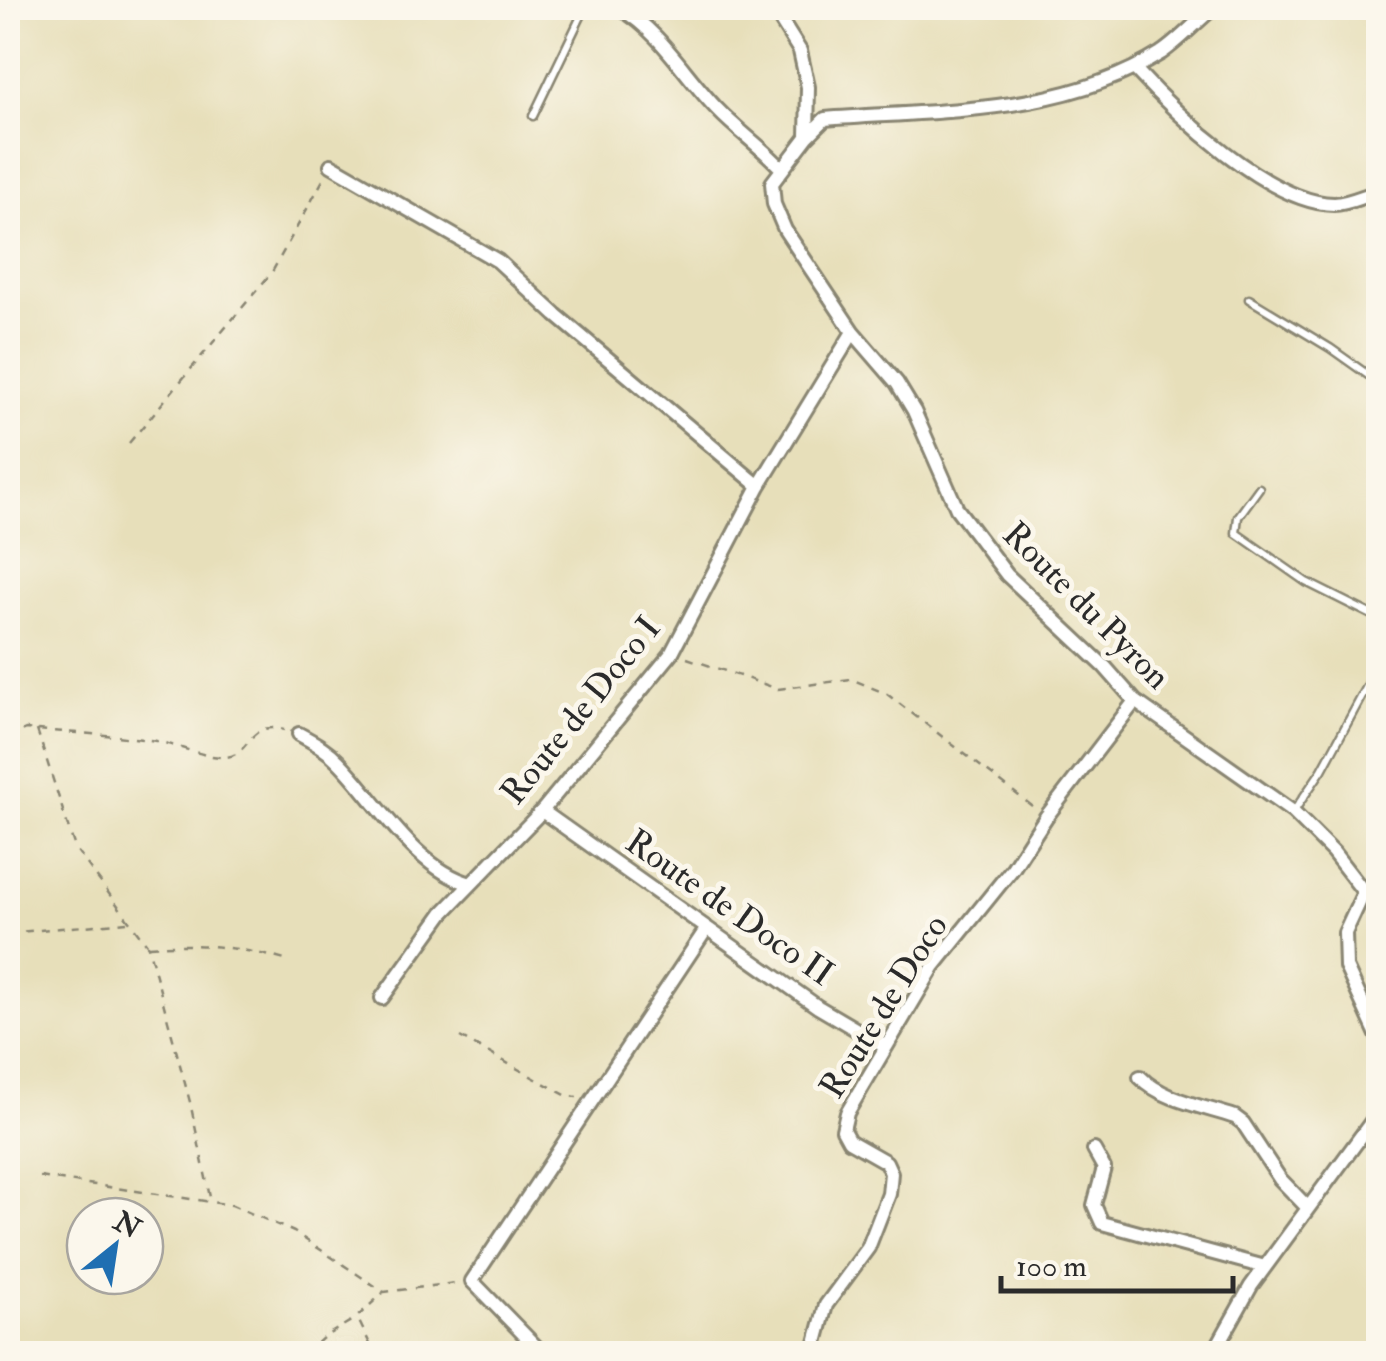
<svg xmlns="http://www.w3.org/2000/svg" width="1386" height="1361" viewBox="0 0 1386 1361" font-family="'IM FELL Double Pica',serif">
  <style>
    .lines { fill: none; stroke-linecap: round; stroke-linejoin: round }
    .service-casing { stroke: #898572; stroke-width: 11 }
    .minor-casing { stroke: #898572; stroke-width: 18 }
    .path { stroke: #898572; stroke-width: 2.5; stroke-dasharray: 8 8; stroke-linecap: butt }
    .service { stroke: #fff; stroke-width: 6 }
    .minor { stroke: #fff; stroke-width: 12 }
    .labels { text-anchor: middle; stroke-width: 10; stroke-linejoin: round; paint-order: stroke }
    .street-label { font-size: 35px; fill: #2b2b2b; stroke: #fbf7ec }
  </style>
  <rect width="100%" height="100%" fill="#fbf7ec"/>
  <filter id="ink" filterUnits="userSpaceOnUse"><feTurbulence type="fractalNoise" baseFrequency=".01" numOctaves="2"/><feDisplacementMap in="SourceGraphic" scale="20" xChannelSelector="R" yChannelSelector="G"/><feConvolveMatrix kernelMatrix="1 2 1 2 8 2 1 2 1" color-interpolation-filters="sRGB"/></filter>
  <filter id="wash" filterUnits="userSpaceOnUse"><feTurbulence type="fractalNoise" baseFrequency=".0048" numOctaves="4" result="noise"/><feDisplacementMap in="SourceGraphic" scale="40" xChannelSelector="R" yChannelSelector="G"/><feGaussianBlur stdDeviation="2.25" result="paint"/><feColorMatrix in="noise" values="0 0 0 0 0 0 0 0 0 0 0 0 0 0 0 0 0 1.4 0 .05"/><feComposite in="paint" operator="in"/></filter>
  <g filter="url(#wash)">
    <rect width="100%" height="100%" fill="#e7dfba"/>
  </g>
  <g filter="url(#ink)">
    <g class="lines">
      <g class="service-casing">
        <path id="service" d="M533,116L585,8
          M1249,299L1330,348L1378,382
          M1259,488L1238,517L1236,533L1306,582L1378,618
          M1294,811L1322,770L1378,666"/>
      </g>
      <g class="minor-casing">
        <path id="minor" d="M620,8C662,33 684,75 718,110C738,131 762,147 782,169
          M773,8L800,51L808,87L807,137
          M1213,8C1196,22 1180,40 1161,53C1063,115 937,110 825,119L807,137L772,183L774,204L785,230L853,332L897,383L914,411L957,509L1007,575L1105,667L1135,701L1293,812L1333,852L1364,892L1378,899
          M1134,68C1176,114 1269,203 1334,204C1348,204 1365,195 1378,192
          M331,165L498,261L556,315L759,486
          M299,734C313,742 327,749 338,761C377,800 415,869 471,884
          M542,811L818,1007L886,1047
          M1364,892L1345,933L1346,967L1378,1037
          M382,998L443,913L542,811L671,654L759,486L853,332
          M1140,1077C1162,1100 1206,1107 1235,1117L1243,1123L1280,1179L1308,1208
          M1094,1150L1104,1168L1094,1205L1102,1223L1265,1267
          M543,1354L472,1281L707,928
          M813,1354L826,1305L868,1248L889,1194L891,1173L886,1162L849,1141L843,1130L847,1113L934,966L1013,868L1046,817L1135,701
          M1213,1354L1251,1286L1378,1113"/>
      </g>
      <path class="path" d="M129,443L272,272L323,180
        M687,658L778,689L851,679L887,694L1036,809
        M37,730L75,848L148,946L190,1102L211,1202
        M8,737L26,729L37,730C76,733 117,735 156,741C176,745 206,758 225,757C251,756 247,719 284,730
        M8,933L127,922
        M149,946C200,943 236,946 285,960
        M460,1037L567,1096L577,1097
        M40,1177L232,1205L294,1232L384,1292L455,1283
        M741,1344L750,1354
        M305,1354L324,1337L356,1318
        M383,1354L370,1344L357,1317L383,1293"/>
      <use href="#service" class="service"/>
      <use href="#minor" class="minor"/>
    </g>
  </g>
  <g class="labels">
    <g class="street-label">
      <text transform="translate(1087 605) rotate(45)" y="12">Route du Pyron</text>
      <text transform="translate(580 710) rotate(-51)" y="12">Route de Doco I</text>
      <text transform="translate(730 907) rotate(35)" y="12">Route de Doco II</text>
      <text transform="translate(883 1006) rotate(-58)" y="12">Route de Doco</text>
    </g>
  </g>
  <rect width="1386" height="1361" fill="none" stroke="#fbf7ec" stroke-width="40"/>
  <g transform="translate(115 1246) rotate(30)"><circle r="48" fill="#fbf7ec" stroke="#a8a59f" stroke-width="2.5"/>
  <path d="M0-8L18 38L0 25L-18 38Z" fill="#1f6fb2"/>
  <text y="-15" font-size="28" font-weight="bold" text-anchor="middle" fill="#2b2b2b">N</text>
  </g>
  <path d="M1001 1276v15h232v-15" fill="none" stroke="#2b2b2b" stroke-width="5"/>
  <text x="1016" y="1276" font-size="30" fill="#2b2b2b" stroke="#fbf7ec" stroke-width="8" paint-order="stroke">100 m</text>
</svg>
